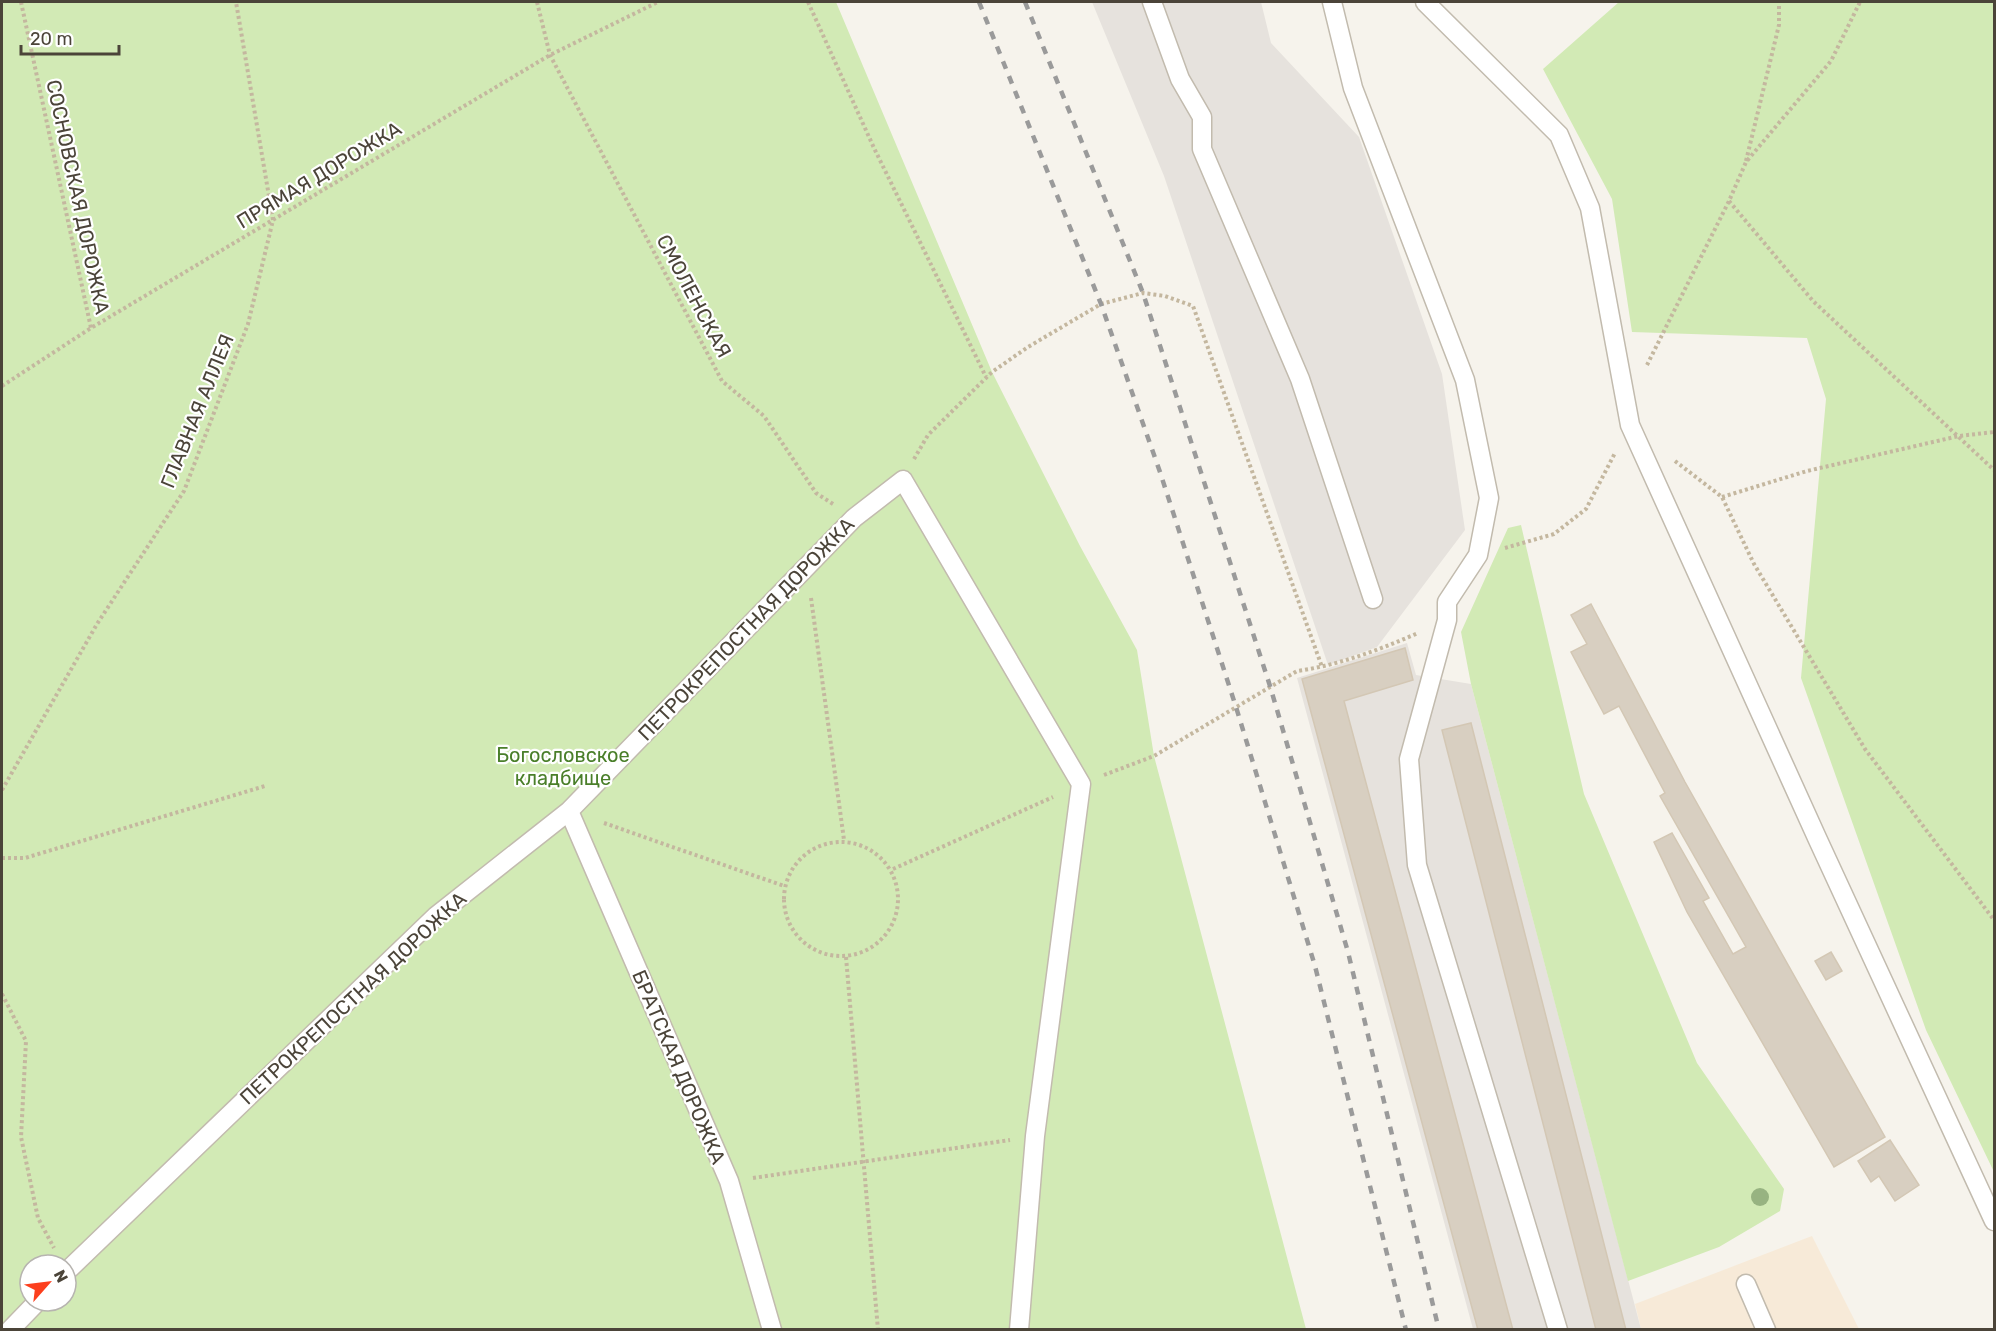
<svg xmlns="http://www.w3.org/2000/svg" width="1996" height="1331" viewBox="0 0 1996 1331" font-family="Rubik,sans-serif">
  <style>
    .commercial { fill: #f7ead8 }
    .industrial { fill: #e6e2dd }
    .green { fill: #d2eab5; fill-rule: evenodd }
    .building { fill: #d8cfc1; stroke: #d3c7b4; stroke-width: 1.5 }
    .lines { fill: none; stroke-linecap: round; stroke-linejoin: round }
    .service-casing { stroke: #c2bbae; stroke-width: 21 }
    .path { stroke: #c4b79f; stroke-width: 4; stroke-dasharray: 3 3; stroke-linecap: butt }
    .service { stroke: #fff; stroke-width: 18 }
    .rail { stroke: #9a9a9a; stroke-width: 4.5; stroke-dasharray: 8 8; stroke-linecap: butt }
    .tree { fill: #97b381 }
    .labels { text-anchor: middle; stroke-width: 4.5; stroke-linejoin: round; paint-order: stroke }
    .street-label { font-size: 20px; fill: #4b4439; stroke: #fff }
    .park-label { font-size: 20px; fill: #4a7f2a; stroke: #fff }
  </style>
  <rect width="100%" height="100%" fill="#f6f3ec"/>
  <path class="commercial" d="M1812,1236L1859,1329H1641L1635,1304Z"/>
  <path class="industrial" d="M1092,2H1261L1271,43L1359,137L1442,374L1465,530L1377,647L1328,665L1164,176Z
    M1407,643L1416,675L1471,684L1641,1329H1473L1297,678Z"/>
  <path class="green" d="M2,2H836L992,372L1080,546L1137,650L1154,756L1306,1329H2ZM30,1265H66V1301H30Z
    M1619,2H1994V1172L1926,1030L1801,678L1826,399L1807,338L1632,332L1612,199L1543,69Z
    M1521,525L1584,794L1697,1063L1784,1189L1780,1211L1719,1247L1628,1281L1471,684L1461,632L1508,528Z"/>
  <path class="building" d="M1591,604L1685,782L1885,1137L1834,1167L1687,912L1654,842L1672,833L1709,898L1703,901L1733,954L1746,947L1660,796L1665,793L1619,706L1604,714L1571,652L1587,644L1571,615Z
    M1405,648L1413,680L1344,701L1513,1330H1478L1302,679Z
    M1471,723L1626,1330H1596L1442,730Z
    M1831,952L1842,971L1826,980L1815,961Z
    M1890,1140L1919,1185L1895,1201L1879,1176L1871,1182L1858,1161Z"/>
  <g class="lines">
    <g class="service-casing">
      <path id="service" d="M1152,2L1180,79L1202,117V149L1300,379L1373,599
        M1332,2L1353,88L1465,380L1489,498L1478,555L1447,602V620L1409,759L1417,865L1558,1330
        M1425,2L1559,135L1590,208L1630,425L1818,840L1994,1221
        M569,811L729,1181L772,1330
        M66,1272L436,916L569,811L854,518L903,480L1081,784L1035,1136L1019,1330
        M1746,1284L1766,1330
        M10,1330L38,1301"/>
    </g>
    <path class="path" d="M21,2L91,328
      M537,2L550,55L722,381L764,416L816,493L833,504
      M808,2L874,148L986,377
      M1746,161L1779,25V2
      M1729,201L1813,301L1994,470
      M1647,365L1729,201L1746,162L1831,61L1860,2
      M2,386L91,328L550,55L658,2
      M914,459L928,435L992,372L1028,347L1101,304L1143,293L1165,296L1193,306L1322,667
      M1675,461L1722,497L1754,564L1865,749L1994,920
      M1722,497L1807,471L1959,436L1994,432
      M1505,548L1554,534L1586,509L1615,453
      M811,598L844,840
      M1104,775L1154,756L1297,671C1339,665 1379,650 1418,633
      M2,790L97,624L184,491L248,324L273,220L236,2
      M604,823L784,886
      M784 899a57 57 0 1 1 114 0a57 57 0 1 1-114 0Z
      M2,858H25L265,786
      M893,869L1053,797
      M846,957L878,1330
      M2,994L26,1041L21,1137L38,1218L54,1248
      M753,1178L1010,1140"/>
    <use href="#service" class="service"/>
    <path class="rail" d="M979,2L1101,304L1160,472L1236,707L1315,966L1406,1330
      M1025,2L1143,293L1270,686L1348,952L1439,1330"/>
  </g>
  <circle class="tree" cx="1760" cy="1197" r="9"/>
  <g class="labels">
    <g class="street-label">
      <text transform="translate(319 175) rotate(-31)" y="7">ПРЯМАЯ ДОРОЖКА</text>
      <text transform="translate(78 197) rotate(78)" y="7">СОСНОВСКАЯ ДОРОЖКА</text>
      <text transform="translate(694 296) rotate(62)" y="7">СМОЛЕНСКАЯ</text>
      <text transform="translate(197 411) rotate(-68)" y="7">ГЛАВНАЯ АЛЛЕЯ</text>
      <text transform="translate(746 629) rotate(-46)" y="7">ПЕТРОКРЕПОСТНАЯ ДОРОЖКА</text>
      <text transform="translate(353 998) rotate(-43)" y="7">ПЕТРОКРЕПОСТНАЯ ДОРОЖКА</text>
      <text transform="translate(679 1067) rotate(67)" y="7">БРАТСКАЯ ДОРОЖКА</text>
    </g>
    <g class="park-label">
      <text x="563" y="762">Богословское<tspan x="563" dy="23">кладбище</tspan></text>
    </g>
  </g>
  <rect width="1996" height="1331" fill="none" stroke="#4b4439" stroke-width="6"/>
  <g transform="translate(48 1283) rotate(62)"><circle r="28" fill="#ffffff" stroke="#b7b4b0" stroke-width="1.5"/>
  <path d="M0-4.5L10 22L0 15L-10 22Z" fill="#fc3f1d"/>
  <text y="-9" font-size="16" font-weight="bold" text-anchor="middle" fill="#4b4439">N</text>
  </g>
  <path d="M21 45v9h98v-9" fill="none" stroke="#4b4439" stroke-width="3"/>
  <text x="30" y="45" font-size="18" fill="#4b4439" stroke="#ffffff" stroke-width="4.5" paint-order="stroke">20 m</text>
</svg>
